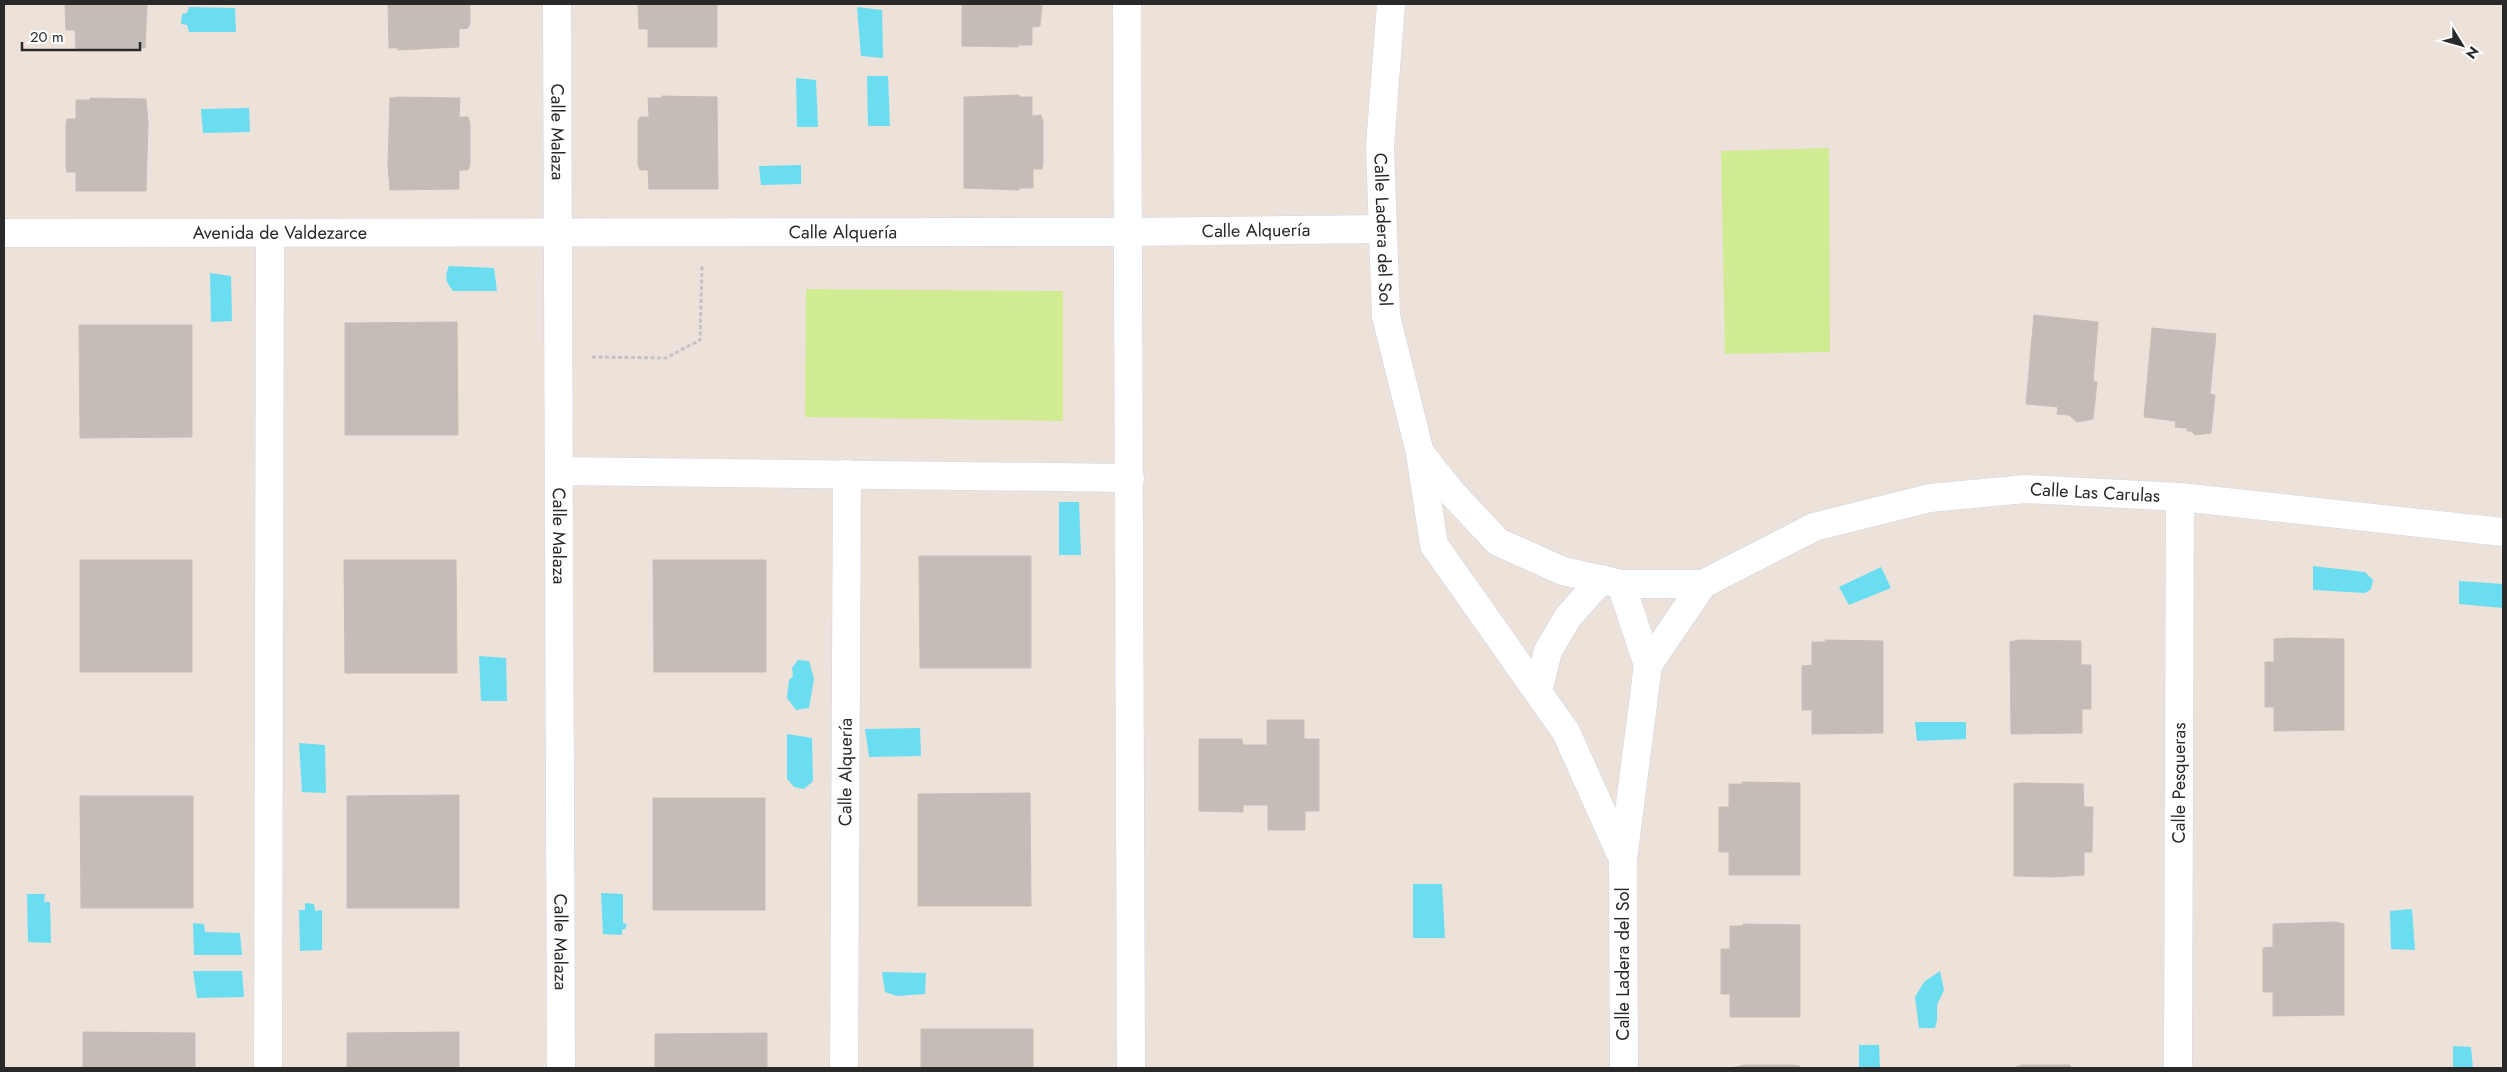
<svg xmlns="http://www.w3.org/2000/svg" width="2507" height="1072" viewBox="0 0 2507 1072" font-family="Jost,sans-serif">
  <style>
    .pitch { fill: #d0eb91 }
    .water { fill: #6bddf0 }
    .building { fill: #c4bcb7; stroke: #c7beb4 }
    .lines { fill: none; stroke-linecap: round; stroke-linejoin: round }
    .minor-casing { stroke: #d0d5e2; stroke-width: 29 }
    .path { stroke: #c3c3c3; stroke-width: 3; stroke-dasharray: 4 2.5; stroke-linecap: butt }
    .minor { stroke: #fff; stroke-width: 28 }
    .labels { text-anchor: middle; stroke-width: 4; stroke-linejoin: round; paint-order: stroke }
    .street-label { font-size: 18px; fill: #292929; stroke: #fff }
  </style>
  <rect width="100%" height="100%" fill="#ece2da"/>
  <path class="pitch" d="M1829,148L1830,352L1725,354L1721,151Z
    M806,289L1063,291V421L805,417Z"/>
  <path class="water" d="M189,7L235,8L236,32H189L187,25L181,24L182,14L187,13Z
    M857,7L882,10L883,58L861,56Z
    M867,76H888L890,126H868Z
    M796,78L816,80L818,127H797Z
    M249,108L250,132L203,133L201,109Z
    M801,165V184L761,185L759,166Z
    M449,266L494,268L497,291H453C446,282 444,278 449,266Z
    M210,273L231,276L232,321L211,322Z
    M1059,502H1079L1081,555H1059Z
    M2313,566L2365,572L2373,580L2371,589L2365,593L2313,590Z
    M1881,567L1891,588L1849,605L1839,587Z
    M2459,581L2503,584V608L2459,604Z
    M479,656L506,658L507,701H481Z
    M798,660L809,661L814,679L809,708L796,710L787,698L789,680L793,676L792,668Z
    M1915,722H1966V739L1917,741Z
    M920,728L921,756L869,757L865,729Z
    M787,734L812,738L813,781L804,789L794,787L787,779Z
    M299,743L325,745L326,793L302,792Z
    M1413,884H1442L1445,938H1413Z
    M601,893L623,894V923L627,924L625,929L622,930V935L603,934Z
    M27,894H45L44,902H50L51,943L28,942Z
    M305,903L314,904L315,911L322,910V950L300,951L299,910H305Z
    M2412,909L2415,950L2391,949L2390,911Z
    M193,923L204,924L205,932L240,933L242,955H194Z
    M193,971H242L244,997L197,998Z
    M1940,971L1944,990L1937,1005V1020L1935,1028H1919L1915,997L1924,982Z
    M882,972L926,973L925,994L897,996L885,992Z
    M1859,1045H1879L1880,1068H1859Z
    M2453,1046L2471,1047L2473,1068H2453Z"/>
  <path class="building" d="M65,4H147L145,48L76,49L75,30H66Z
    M388,4H470V23L468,28L459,29V47L398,50V48H389Z
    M638,4H717V47H648V29H639Z
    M962,4H1042L1040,26L1032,27V45H1018V47L962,46Z
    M1019,95V97H1032V116L1041,115L1043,121V163L1042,169H1033V188H1019V190L964,188V97Z
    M662,96L717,97L718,189H649L648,170H640L638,164V122L640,117H649L648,98H662Z
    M398,97L460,98L459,117H468L470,123V164L468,170H459V189L390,190L388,165L390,98Z
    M90,98L146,99L148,124L146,191H76V172H67L66,166V125L67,119H76V100H90Z
    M2034,315L2098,322L2093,381L2097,382L2093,419L2077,422L2069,415L2057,414L2058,407L2026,404Z
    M457,322L458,435H345V323Z
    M79,325H192V437L80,438Z
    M2152,328L2216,334L2210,394L2215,395L2211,433L2195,435L2191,431H2187V428L2175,427L2176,421L2144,417Z
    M919,556H1031V668H920Z
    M80,560H192V672H80Z
    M344,560H456L457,673H345Z
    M653,560H766V672H654Z
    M2288,638L2344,639V730L2274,731V707H2265V662H2274V639Z
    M1825,640L1883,641V733L1812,734V710H1802V666L1812,665V642H1826Z
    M2019,640L2081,641V665H2091V709H2082V733L2011,734L2010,642Z
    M1267,720H1304V739H1319V811H1305V830H1268V805H1243V812L1199,811V739H1242L1243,745H1267Z
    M1742,782L1800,783V875H1729V852H1719V807H1729V784H1743Z
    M2021,783L2083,784L2084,807H2093L2092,852H2084V875L2055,877L2014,876V784Z
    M1030,793L1031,906H918V794Z
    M459,795V908H347V796Z
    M80,796H193V908H81Z
    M653,798H765V910H653Z
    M2335,922L2344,924V1015L2273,1016V992H2263V948L2273,947V924Z
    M1743,924L1800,925V1017H1730V994H1721V949H1730V926H1743Z
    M921,1029H1033V1068H921Z
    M83,1032L195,1033V1068H83Z
    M459,1032V1068H347V1033Z
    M767,1033V1068H655V1034Z
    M1745,1065H1792L1800,1066V1068H1730Z
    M2022,1065H2070V1067L2084,1068H2013Z"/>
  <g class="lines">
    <g class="minor-casing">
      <g id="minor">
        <path id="s1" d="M557,4L561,1068"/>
        <path d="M1127,4L1131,1068"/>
        <path id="s2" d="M1391,4L1380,146L1386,316L1420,453L1434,545L1566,732L1623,859"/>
        <path id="s3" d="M4,233L1129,232L1383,229"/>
        <path id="s4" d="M1420,453L1452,493L1498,542L1563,571L1621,584H1703L1814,527L1930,498L2026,489L2180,497L2503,532"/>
        <path d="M559,471L1130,478"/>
        <path d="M1621,584L1648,665"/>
        <path d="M1538,691L1548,651L1568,617L1602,579"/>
        <path d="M268,1068L270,233"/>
        <path id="s5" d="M844,1068L847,474"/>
        <path d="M1624,1068L1623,859L1648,665L1703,584"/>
        <path id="s6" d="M2178,1068L2180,497"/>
      </g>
    </g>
    <path class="path" d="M592,357L666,358L700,340L702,266"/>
    <use href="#minor" class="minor"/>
  </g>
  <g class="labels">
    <g class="street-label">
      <text dy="6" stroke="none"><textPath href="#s1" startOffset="128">Calle Malaza</textPath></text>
      <text dy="6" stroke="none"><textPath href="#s3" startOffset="1252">Calle Alquería</textPath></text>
      <text dy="6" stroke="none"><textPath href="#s2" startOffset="226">Calle Ladera del Sol</textPath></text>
      <text dy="6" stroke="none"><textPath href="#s3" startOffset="276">Avenida de Valdezarce</textPath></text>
      <text dy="6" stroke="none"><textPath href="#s3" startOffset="839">Calle Alquería</textPath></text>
      <text dy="6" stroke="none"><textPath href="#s4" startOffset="741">Calle Las Carulas</textPath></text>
      <text dy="6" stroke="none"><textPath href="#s1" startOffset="532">Calle Malaza</textPath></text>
      <text dy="6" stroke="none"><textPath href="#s5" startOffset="296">Calle Alquería</textPath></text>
      <text dy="6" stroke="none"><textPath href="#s6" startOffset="285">Calle Pesqueras</textPath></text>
      <text dy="6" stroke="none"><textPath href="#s1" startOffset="938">Calle Malaza</textPath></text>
      <text transform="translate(1623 964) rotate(-90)" y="6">Calle Ladera del Sol</text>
    </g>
  </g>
  <rect width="2507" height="1072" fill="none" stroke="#292929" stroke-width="10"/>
  <g transform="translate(2462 45) rotate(127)" stroke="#ffffff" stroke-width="4" paint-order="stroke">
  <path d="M0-4L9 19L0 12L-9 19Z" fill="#292929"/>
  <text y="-8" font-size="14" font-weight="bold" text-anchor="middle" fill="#292929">N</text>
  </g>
  <path d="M22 42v8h118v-8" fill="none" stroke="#292929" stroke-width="2.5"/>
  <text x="30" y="42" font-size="15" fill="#292929" stroke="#ffffff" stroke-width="4" paint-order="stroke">20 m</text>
</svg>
